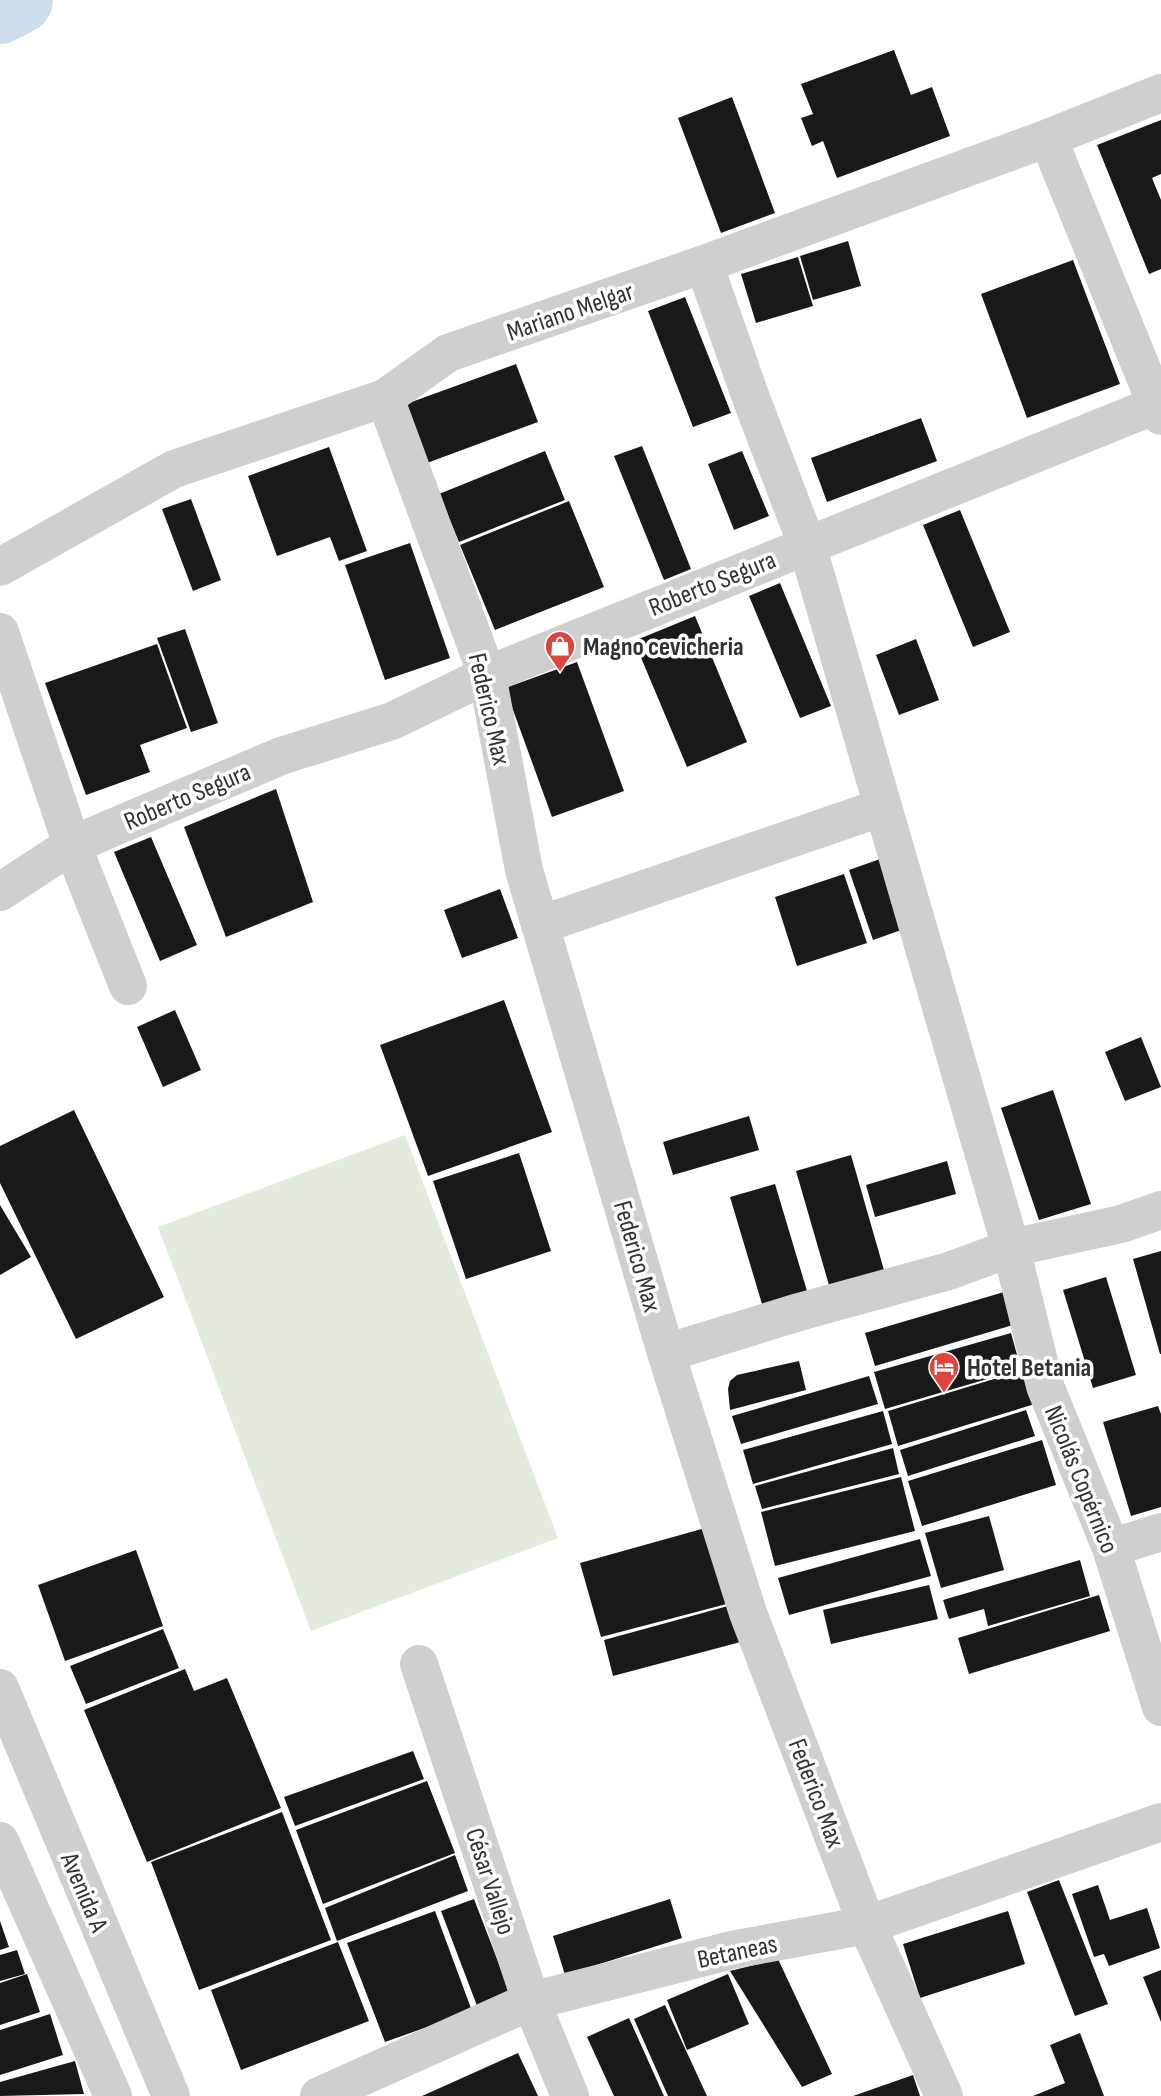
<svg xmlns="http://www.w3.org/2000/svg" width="1161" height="2096" viewBox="0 0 1161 2096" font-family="'Sofia Sans Condensed',sans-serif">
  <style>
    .green { fill: #e3ebde }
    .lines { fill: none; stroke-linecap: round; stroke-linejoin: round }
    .river { stroke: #ceddec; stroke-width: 68 }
    .building { fill: #191919 }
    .minor { stroke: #cfcfcf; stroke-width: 38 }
    .labels { text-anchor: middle; stroke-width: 7; stroke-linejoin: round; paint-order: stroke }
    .street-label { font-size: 26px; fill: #323232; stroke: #fff }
    .poi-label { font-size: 26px; font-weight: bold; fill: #323232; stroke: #fff; text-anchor: start }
  </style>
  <rect width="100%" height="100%" fill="#fff"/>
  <path class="green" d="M405,1135L558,1538L311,1631L158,1227Z"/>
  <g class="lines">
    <path class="river" d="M0,10L19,0"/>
  </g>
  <path class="building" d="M894,50L911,95L932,87L950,136L837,178L823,141L812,146L801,118L813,114L801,84Z
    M732,97L775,213L721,233L678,118Z
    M1161,120V174L1152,178L1161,200V269L1149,274L1097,145Z
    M848,241L861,286L813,300L800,256Z
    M798,257L813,306L756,323L741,274Z
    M1073,260L1120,384L1027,418L981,294Z
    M685,297L731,413L693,427L648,311Z
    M516,364L538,422L427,463L406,404Z
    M921,418L937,461L827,502L811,458Z
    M642,446L691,569L664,580L614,456Z
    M329,447L367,551L339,561L330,537L277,556L248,476Z
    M545,451L565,500L459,542L439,494Z
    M742,451L769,516L734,530L708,464Z
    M191,499L221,580L193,591L162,509Z
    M569,501L604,587L495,630L460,545Z
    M960,510L1010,632L973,647L923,525Z
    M410,543L450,658L385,680L345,565Z
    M780,583L831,706L800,718L749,596Z
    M695,616L747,742L687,767L634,641Z
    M185,629L218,723L191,732L157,638Z
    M916,639L939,700L899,715L876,655Z
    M157,644L187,728L140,745L150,772L86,795L45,683Z
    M577,662L624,791L552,817L505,688Z
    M276,789L313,902L226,937L184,827Z
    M151,837L197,945L160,961L114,852Z
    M880,859L904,929L873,940L849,870Z
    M844,874L867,943L797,966L775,897Z
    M500,889L518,938L462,958L444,910Z
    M504,1000L552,1132L428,1176L380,1045Z
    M175,1010L201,1070L163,1087L137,1027Z
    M1141,1037L1161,1087L1125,1101L1105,1052Z
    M1053,1090L1091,1204L1039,1220L1001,1108Z
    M74,1110L164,1297L76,1339L0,1183V1146Z
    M749,1116L759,1150L673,1175L663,1142Z
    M519,1153L551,1251L466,1279L433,1181Z
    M851,1155L886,1277L831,1292L796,1171Z
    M947,1161L956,1194L875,1217L866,1185Z
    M775,1184L807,1291L762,1304L730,1197Z
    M0,1205L31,1257L0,1275Z
    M1161,1251V1354H1160L1133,1259Z
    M1106,1277L1136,1375L1093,1388L1063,1290Z
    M1004,1292L1013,1325L875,1366L865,1333Z
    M1011,1333L1021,1369L885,1409L874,1372Z
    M799,1361L806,1390L730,1410L728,1389L730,1381L737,1375Z
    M1027,1369L1038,1403L898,1446L888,1411Z
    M869,1376L878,1404L741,1444L732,1416Z
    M1158,1406L1161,1414V1507L1131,1516L1103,1422Z
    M1026,1410L1035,1436L908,1476L900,1450Z
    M883,1411L892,1444L753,1484L743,1450Z
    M1042,1440L1056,1485L922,1526L908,1481Z
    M893,1448L899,1474L762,1509L755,1486Z
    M901,1477L915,1531L775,1566L761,1512Z
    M989,1516L1004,1570L941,1588L925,1533Z
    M716,1525L738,1601L601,1637L580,1563Z
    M920,1539L931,1576L789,1615L778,1578Z
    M136,1550L163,1626L65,1661L38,1585Z
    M1080,1560L1090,1596L988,1626L984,1609L949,1619L943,1600Z
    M929,1585L938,1619L831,1644L823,1610Z
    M1099,1595L1110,1631L969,1674L958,1638Z
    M739,1603L748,1640L613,1676L604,1640Z
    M163,1629L179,1668L86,1704L70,1666Z
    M185,1669L194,1691L227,1678L281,1808L147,1862L84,1710Z
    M413,1751L424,1779L295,1826L284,1797Z
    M427,1781L455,1853L323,1904L296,1830Z
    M282,1812L331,1940L199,1990L151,1862Z
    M455,1855L468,1891L337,1941L325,1908Z
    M1059,1880L1108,2004L1075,2016L1027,1892Z
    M1098,1885L1110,1920L1147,1908L1160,1948L1109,1966L1104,1954L1094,1957L1072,1894Z
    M474,1899L512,1998L479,2011L441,1911Z
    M670,1899L682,1938L565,1975L553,1936Z
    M435,1911L472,2011L385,2042L347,1943Z
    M1008,1911L1025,1964L920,1998L903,1944Z
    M0,1921L9,1947L0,1950Z
    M338,1942L369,2021L241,2070L211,1990Z
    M17,1950L25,1974L0,1981V1955Z
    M778,1959L832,2074L802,2087L730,1971Z
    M1161,1970V2022L1143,1977Z
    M27,1974L40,2012L0,2025V1983Z
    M728,1974L749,2024L687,2050L667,2000Z
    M665,2005L707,2096H668L634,2019Z
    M50,2014L63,2055L0,2075V2030Z
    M629,2018L664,2096H614L587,2037Z
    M1080,2033L1104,2096H1033L1065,2083L1050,2045Z
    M518,2053L538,2096H422Z
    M75,2061L84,2094L0,2096V2082Z
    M913,2075L920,2096H853Z"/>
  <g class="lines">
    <path class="minor" d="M1048,138L1161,416
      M704,264L751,398L807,545L1011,1248L1045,1386L1111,1548L1161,1707
      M385,398L487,675L524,870L666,1353L748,1613L867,1925L944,2096
      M0,567L174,469L385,398L448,353L704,264L1048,138L1161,93
      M0,632L72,845L128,986
      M0,892L72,845L281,756L392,721L487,675L1161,403
      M540,925L883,807
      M666,1353L799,1312L949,1271L1011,1248L1121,1224L1161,1210
      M1111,1548L1161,1532
      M419,1664L531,2001L570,2096
      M0,1688L171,2096
      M0,1841L113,2096
      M319,2096L531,2001L732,1950L867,1925L1161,1822"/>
  </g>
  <defs>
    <g id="shop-pin" transform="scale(1.575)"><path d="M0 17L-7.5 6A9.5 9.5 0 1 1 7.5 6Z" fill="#df453d" stroke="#fff"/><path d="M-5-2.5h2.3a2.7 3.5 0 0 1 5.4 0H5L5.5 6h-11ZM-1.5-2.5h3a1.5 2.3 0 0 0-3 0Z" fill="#fff"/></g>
    <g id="hotel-pin" transform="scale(1.575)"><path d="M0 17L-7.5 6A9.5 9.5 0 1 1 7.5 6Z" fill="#df453d" stroke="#fff"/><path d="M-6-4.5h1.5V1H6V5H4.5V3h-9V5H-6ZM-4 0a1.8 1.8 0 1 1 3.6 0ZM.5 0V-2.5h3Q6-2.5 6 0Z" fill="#fff"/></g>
  </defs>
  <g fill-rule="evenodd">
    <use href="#shop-pin" x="560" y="646"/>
    <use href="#hotel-pin" x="944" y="1367"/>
  </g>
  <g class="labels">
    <g class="street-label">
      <text transform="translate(570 311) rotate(-19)" y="9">Mariano Melgar</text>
      <text transform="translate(712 583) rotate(-22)" y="9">Roberto Segura</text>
      <text transform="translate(490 709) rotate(77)" y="9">Federico Max</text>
      <text transform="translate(187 796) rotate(-23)" y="9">Roberto Segura</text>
      <text transform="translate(638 1256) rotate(74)" y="9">Federico Max</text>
      <text transform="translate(1082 1479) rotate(68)" y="9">Nicolás Copérnico</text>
      <text transform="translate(817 1793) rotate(69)" y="9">Federico Max</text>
      <text transform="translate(491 1881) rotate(72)" y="9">César Vallejo</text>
      <text transform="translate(85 1892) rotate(67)" y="9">Avenida A</text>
      <text transform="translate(737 1951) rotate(-12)" y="9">Betaneas</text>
    </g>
    <g class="poi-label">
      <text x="583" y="655">Magno cevicheria</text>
      <text x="967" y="1376">Hotel Betania</text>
    </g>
  </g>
</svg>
